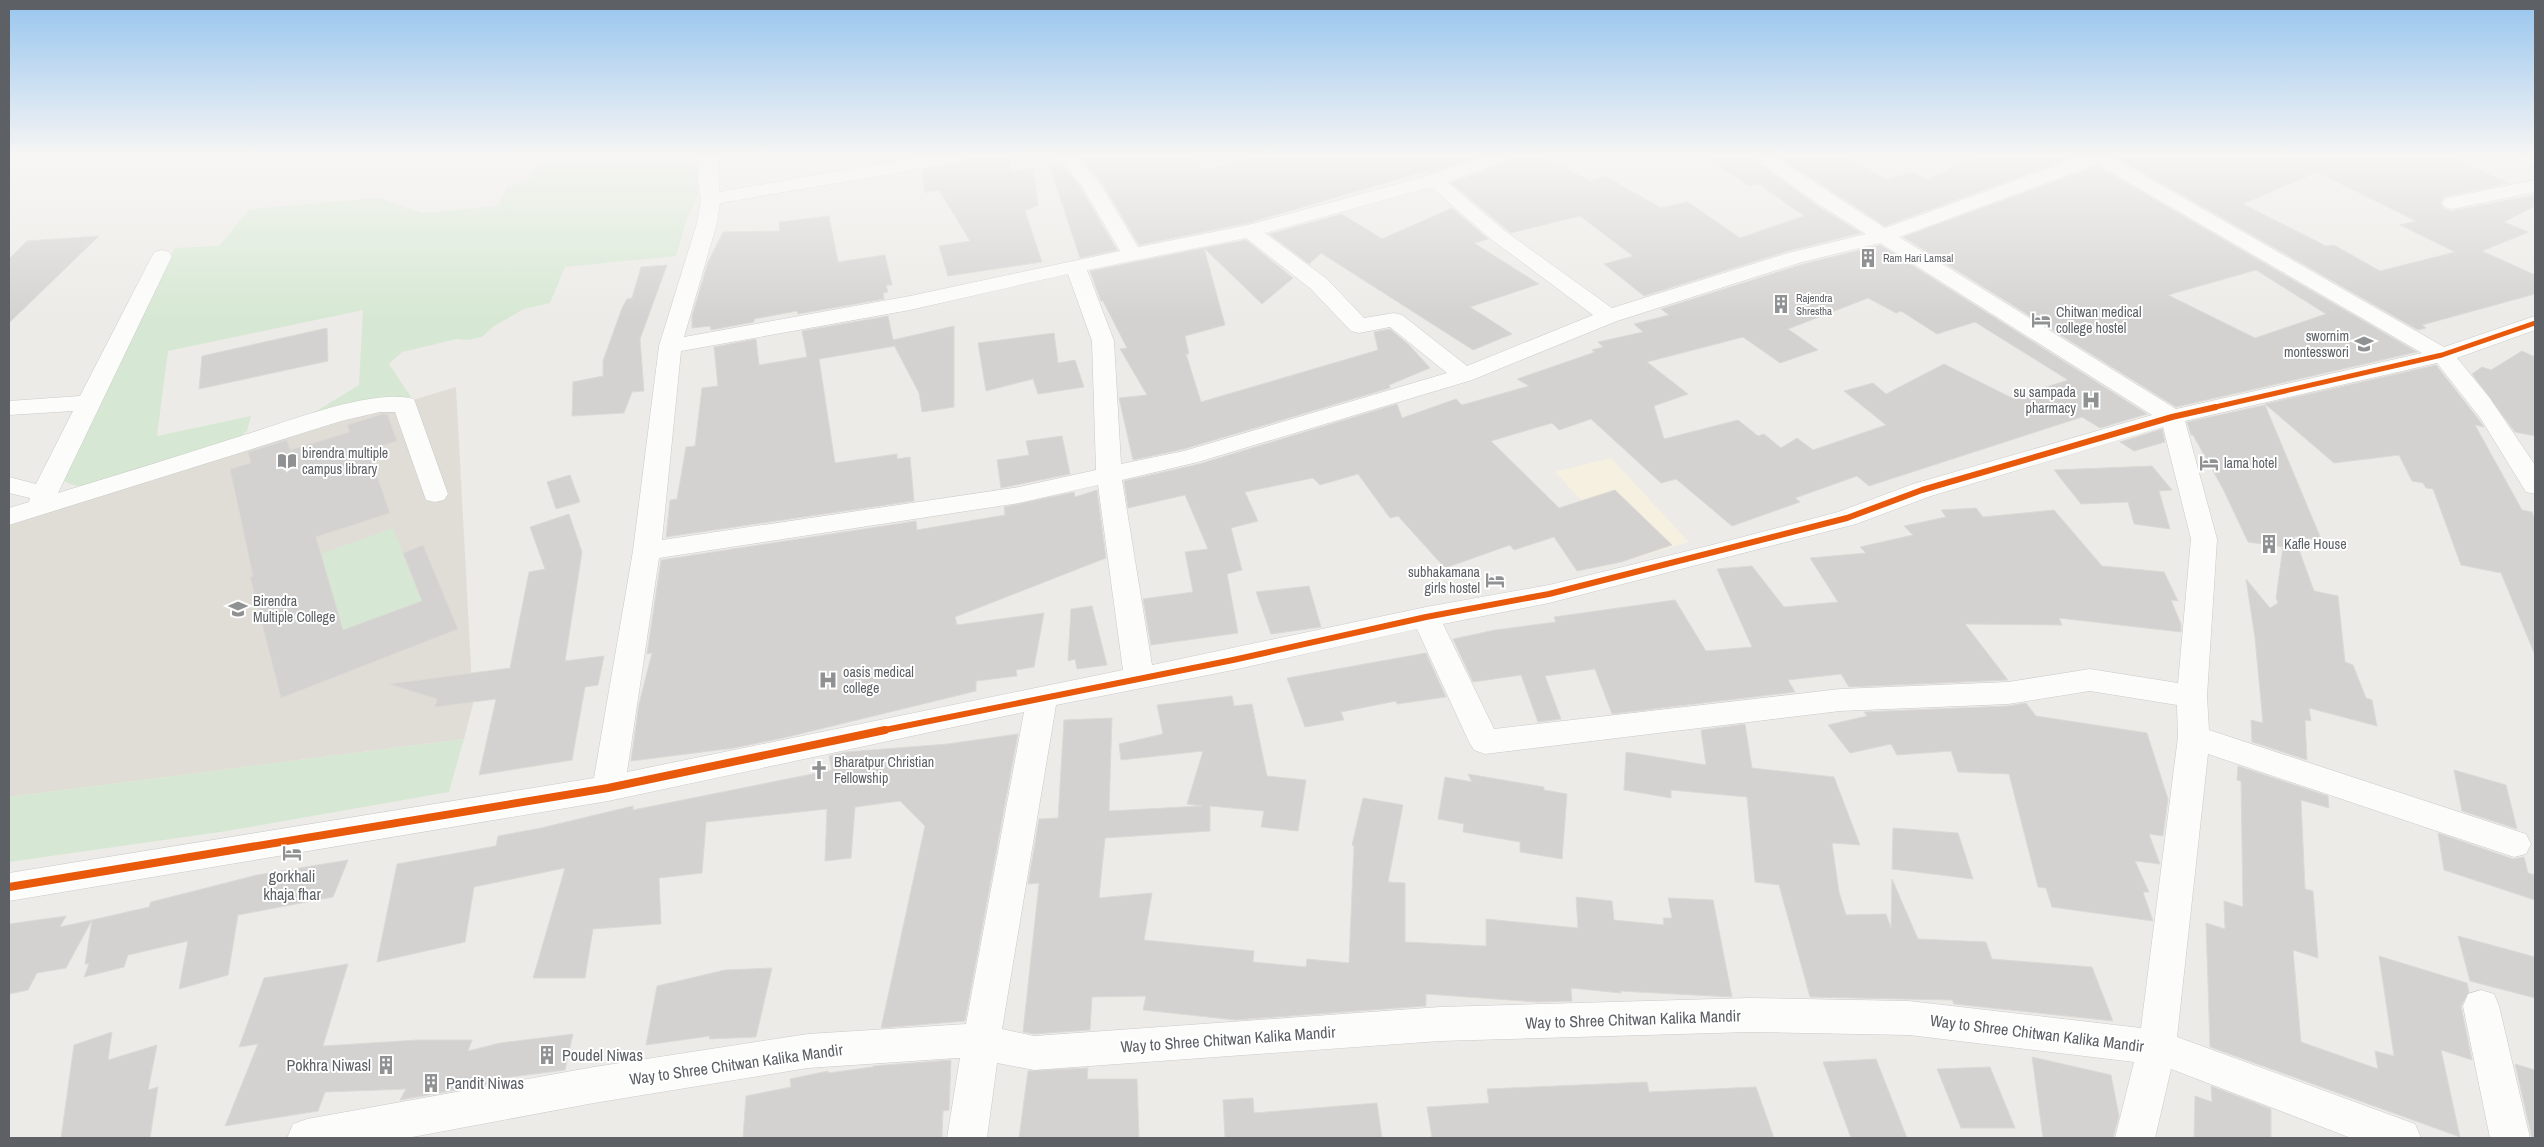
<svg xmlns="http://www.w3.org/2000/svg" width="2544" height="1147" viewBox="0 0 2544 1147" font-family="'Archivo Narrow',sans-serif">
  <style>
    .commercial { fill: #f6f0e1 }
    .education { fill: #e0ddd7 }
    .green { fill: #d6e8d3 }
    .building { fill: #d3d2d0; stroke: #dcdad6; fill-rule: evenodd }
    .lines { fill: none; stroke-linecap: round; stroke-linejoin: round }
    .minor-casing { stroke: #c9cac9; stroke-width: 1 }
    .minor { fill: #fcfcfb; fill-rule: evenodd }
    .cycleway-far2-casing { stroke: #fff; stroke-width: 8 }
    .cycleway-far1-casing { stroke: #fff; stroke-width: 9 }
    .cycleway-casing { stroke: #fff; stroke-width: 11 }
    .cycleway-far2 { stroke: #e8590c; stroke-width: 5 }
    .cycleway-far1 { stroke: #e8590c; stroke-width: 6 }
    .cycleway { stroke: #e8590c; stroke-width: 8 }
    .labels { text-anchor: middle; stroke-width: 4; stroke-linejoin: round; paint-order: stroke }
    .far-poi-label { font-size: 11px; fill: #5d6165; stroke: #fff; text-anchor: start }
    .poi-label { font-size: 14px; fill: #5d6165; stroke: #fff; text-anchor: start }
    .near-poi-label { font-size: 16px; fill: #5d6165; stroke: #fff; text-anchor: start }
    .near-street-label { font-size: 16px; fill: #5d6165; stroke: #fff }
  </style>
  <rect width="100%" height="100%" fill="#edebe7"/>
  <path class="commercial" d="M1611,458L1689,542L1635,558L1555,472Z"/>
  <path class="education" d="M456,387L473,704L464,739L9,797V513L122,488Z"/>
  <path class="green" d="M540,157H698V196L687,218L676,256L565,267L550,303L524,309L494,326L482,337L468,340L457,339L402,352L389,364L411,397L380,402L292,426L359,385L363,310L168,351L157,436L251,416L247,431L237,439L93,486C80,486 70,487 61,478L135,319L175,248L219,246L250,209L379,198L422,213L498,206L507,187L529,179Z
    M393,528L422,601L343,630L321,554Z
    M464,739L449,792L227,831L9,862V797Z"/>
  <path class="building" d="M965,157H1009L1010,172L1033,168L1038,205L1025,211L1042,262L948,276L939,246L970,241L939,190L925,193L922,170L962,163Z
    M1086,157H1194L1202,170L1263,157H1475L1429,173L1426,171L1248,223L1139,245L1102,183L1081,158Z
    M1510,157L1521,160L1543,157L1590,181L1605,176L1661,208L1688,202L1740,238L1804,216L1759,184L1748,186L1707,157H1751L1816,205L1861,233L1788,251L1644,296L1604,264L1633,256L1580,216L1511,233L1451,183L1507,163Z
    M1779,157H1845L1887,180L1911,172L1927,179L1978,157H2074L1885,226Z
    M2116,157H2449L2509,183L2444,197L2440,203L2444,209L2452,211L2535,195V206L2504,222L2529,232L2482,251L2535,275V294L2422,325L2426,328L2418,330ZM2317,172L2416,221L2400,225L2455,252L2380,271L2334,245L2326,246L2243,204Z
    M1060,162L1080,187L1117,250L1080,258L1049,164Z
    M2097,166L2417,352L2176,407L1903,237ZM2256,270L2326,314L2255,338L2168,295Z
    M1452,208L1488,239L1474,243L1539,284L1470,307L1512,334L1473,350L1321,253L1309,264L1269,234L1342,214L1382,239Z
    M829,216L838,262L885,255L892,285H886L888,292L883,293L884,299L798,314L797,311L754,319V322L711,330L710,326L692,328V316L708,262L723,232L780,231L779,222Z
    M99,236L9,323V259L27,241Z
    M1246,240L1293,278L1262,304L1204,248Z
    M1880,245L2147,414L2100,428L2082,417L1869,486L1857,476L1795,498L1800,502L1732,526L1676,479L1661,483L1591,419L1559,430L1552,423L1491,441L1559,508L1615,490L1672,545L1621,562L1577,571L1554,537L1514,550L1510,545L1445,568L1398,516L1390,518L1358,474L1320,485L1313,478L1245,492L1258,521L1231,528L1242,570L1227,574L1238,633L1151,645L1143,599L1193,592L1185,552L1208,549L1185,495L1128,508L1124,481L1199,464L1397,404L1402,418L1456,399L1462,405L1529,386L1517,379L1595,352L1592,350L1603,347L1598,342L1643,332L1634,324L1669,315L1661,309L1803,264ZM1868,298L1896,313L1901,311L1937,334L1975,322L2068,380L2012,398L1944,364L1886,394L1873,383L1844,391L1886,425L1813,450L1797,438L1781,448L1764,434L1758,436L1738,420L1664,439L1654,406L1688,394L1647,362L1743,337L1780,363L1818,350L1788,329Z
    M1204,248L1225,325L1185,336L1189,354H1186L1201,402L1378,350L1374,332L1390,329L1409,345L1430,368L1389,385L1390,388L1184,449L1133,460L1119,398L1147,395L1120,349L1127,348L1103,301H1101L1090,271Z
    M667,265L640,339L644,391L632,392L624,413L572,416L573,382L603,376V361L622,308L627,299L632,298L641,267Z
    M888,316L893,340L954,326V407L922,412L919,393L894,345L895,346L819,359L835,463L897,454V459L910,457L914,501L666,537L670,500L677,499L686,447L695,446L702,388L718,386L714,347L756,339L759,365L807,357L802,331Z
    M327,328L328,361L199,389L202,356Z
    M1054,333L1058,363L1075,360L1084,387L1038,394L1033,379L986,391L978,343Z
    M2522,351L2535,357V436L2515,432L2472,374L2482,367L2491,370Z
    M2436,365L2479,420L2484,427L2475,425L2522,510L2532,512L2535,520V655L2501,573L2461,565L2433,489L2426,488L2423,483L2412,481L2399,455L2334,463L2265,404Z
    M2265,405L2322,541L2294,536L2314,591L2338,596L2345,662L2353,665L2366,698L2372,700L2377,726L2309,708L2311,721L2305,720L2307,760L2252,742L2251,720L2263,723L2255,638L2246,579L2270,608L2278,603L2276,598L2283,547L2248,542L2223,489L2193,435H2191L2187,422Z
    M383,414H387L397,441L368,450L390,513L316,537L343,630L422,601L403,553L423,545L458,629L281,698L250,577L253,576L230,469L251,463L248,452L287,440L290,450L350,432L347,425Z
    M2162,429L2165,442L2134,451L2120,442Z
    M1062,436L1070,474L1001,488L997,460L1029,455L1026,441Z
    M2152,466L2172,490L2159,491L2170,529L2134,524L2128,502L2081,504L2054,470Z
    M570,475L580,502L556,509L547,482Z
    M1097,490L1106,558L955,617L957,625L1044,613L1034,667L1016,670L1017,676L976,681V691L783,738L734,748L631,761L639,704L652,653L647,654L661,560L916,521L917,530L1005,515L1004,507L1074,492L1075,497Z
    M1976,508L1983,517L2054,510L2102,566L2164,572L2178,601L2171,600L2181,624V632L2059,618L2062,625L1965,624L2008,680L1849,687L1841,674L1788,680L1795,692L1612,714L1595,669L1545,676L1561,719L1538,722L1521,675L1473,682L1453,639L1495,630L1556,622L1554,617L1675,600L1706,651L1752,647L1717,569L1752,566L1784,607L1838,602L1810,558L1866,553L1860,547L1913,535L1904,526L1946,517L1941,510Z
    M569,514L582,552L565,661L604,656L598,685L585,687L572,760L479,775L496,699L435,707L437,699L389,684L510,668L529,572L545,569L530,527Z
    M1309,586L1321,627L1271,634L1256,592Z
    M1092,606L1107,665L1077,669L1075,659L1068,661L1071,609Z
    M1426,653L1446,697L1397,704L1396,701L1341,712L1344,720L1305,727L1287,678Z
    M1232,696L1234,706L1252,704L1267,776L1306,780L1298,831L1261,827L1264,811L1210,806V831L1105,838L1099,898L1152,893L1144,940L1254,951L1253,962L1306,967L1307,959L1349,963L1354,846L1352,845L1363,798L1403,805L1388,882L1405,883V942L1486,946V919L1578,928L1576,897L1612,901L1614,920L1664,925L1663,918H1672L1668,898L1713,900L1732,997L1620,991L1621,993L1571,988L1572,1001L1537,1002L1426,994V1006L1236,1020L1143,1010L1146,996L1092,997L1090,1030L1034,1034L1023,1032L1039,883L1028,884L1039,819L1058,818L1064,720L1112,718L1109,811L1202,806L1187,804L1203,751L1121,760L1119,744L1163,734L1157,705Z
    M2026,703L2036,716L2147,733L2168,799L2163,836L2149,834L2160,864L2135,861L2149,892H2143L2153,921L2052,907L2046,888L2038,887L2009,774L1958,772L1951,751L1897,755L1891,744L1850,753L1828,725L1867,716L1864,712L2008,706Z
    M1745,724L1752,768L1834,777L1860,845L1832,843L1839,892L1846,915L1886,914L1891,928L1892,879L1918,939L1986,942L1992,959L2092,967L2113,1021L1954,1004L1952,1000L1810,997L1779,885L1755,882L1747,797L1671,790V798L1624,790L1626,752L1706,765L1701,730Z
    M1018,734L965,1021L881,1028L925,826L900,801L855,807L851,858L825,861L827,809L706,822L702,873L659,878L661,924L593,929L585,978H533L565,868L474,887L465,942L377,962L397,864L496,846L498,836L541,828L633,806V810L832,770L829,756L846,752L947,744Z
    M2238,766L2328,796L2329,808L2301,800L2305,889L2313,891L2318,958L2293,950L2301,1042L2378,1069L2375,1051L2394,1056L2379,956L2467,983L2469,992L2461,1006L2472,1060L2441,1050L2460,1137L2210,1047L2206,923L2225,929L2224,901L2243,907L2241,781L2237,780Z
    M2454,770L2506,785L2517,829L2462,811Z
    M1468,774L1544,787V790L1567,794L1562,859L1520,852V842L1463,832L1464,824L1438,819L1445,777L1472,782Z
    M1893,828L1958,833L1973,879L1892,869Z
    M2438,833L2513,859L2524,857L2528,873L2535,875V900L2444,870Z
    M348,860L333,897L238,915L228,975L179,989L188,941L128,955L124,967L84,977L89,964H85L92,920L149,907L151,902L257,875Z
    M66,916L60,927L92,920L66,968L37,973L28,990L9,994V924Z
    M2458,936L2535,957V998L2470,981Z
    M348,964L323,1046L418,1040H472L468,1051L500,1043L573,1034L565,1070L496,1079L495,1083L400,1100L406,1089L325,1092L318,1111L225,1126L258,1044L239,1047L264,978Z
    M772,968L756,1037L709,1039L710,1036L646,1045L657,986L725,970Z
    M112,1032L108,1060L157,1045L148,1090L158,1087L150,1138H61L74,1045Z
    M2032,1057L2111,1075L2119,1116L2113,1138H2043Z
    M1876,1059L1907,1138H1851L1823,1062Z
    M951,1060L949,1110L943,1111L942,1138H743L746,1096L791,1087L790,1079L828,1071V1073L873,1067V1066Z
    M2515,1064L2535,1070V1138H2532Z
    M1990,1067L2015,1128H1961L1937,1069Z
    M1088,1068L1087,1079H1137L1139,1138H1019L1028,1071Z
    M1647,1082L1649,1092L1756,1087L1774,1138H1432L1427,1107L1489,1103L1487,1089Z
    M2211,1086L2271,1109V1138H2194L2195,1096L2212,1102Z
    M1253,1098L1254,1113L1377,1103L1382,1138H1225L1223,1100Z"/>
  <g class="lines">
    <g class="minor-casing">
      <path id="minor" d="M700,157H718L719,192L921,157H963L961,161L954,163L720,203L717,223L684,337L910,296L1120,251L1082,186L1058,157H1077L1100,184L1138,247L1248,225L1427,176L1481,157H1508L1506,161L1447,182L1505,231L1612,308L1788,253L1866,234L1817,203L1753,157H1775L1885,228L2080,157H2112L2444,347L2535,316V330L2457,358L2489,397L2535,465V494L2526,492L2481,419L2437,363L2185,421L2217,539L2207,696L2209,730L2526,834L2531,844L2526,854L2514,857L2208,754L2177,1037L2415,1124L2421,1138H2351L2171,1069L2155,1138H2115L2134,1062L1909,1035L1750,1032L1440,1041L1034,1070L997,1063L987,1138H947L960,1058H957L808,1068L594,1103L407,1138H287L293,1124L307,1119L594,1067L808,1034L966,1024L1024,712L608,801L9,901V873L594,778L633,551L659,346L697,223L701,199L698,180ZM2097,164L2422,353L2176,409L1899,237ZM1431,187L1491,239L1593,315L1467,366L1402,315L1394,313L1364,318L1327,279L1265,233ZM1246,238L1311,289L1351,331L1359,333L1390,327L1447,373L1184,451L1121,464L1114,341L1087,270ZM1880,243L2152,415L1913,484L1838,512L1712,545L1549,585L1426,607L1152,665L1122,480L1198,462L1472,380L1617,321L1802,262ZM1068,274L1092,341L1096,470L1019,487L662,540L681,351L910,310ZM2163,427L2191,539L2178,683L2090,669L2008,682L1840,689L1494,729L1443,624L1549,603L1856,524L1931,496ZM1098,485L1123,670L627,772L659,558L1019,503ZM1417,629L1469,742L1474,750L1485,754L1840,711L2008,704L2090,691L2177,705L2178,737L2141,1028L1909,1001L1750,998L1440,1007L1034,1036L1002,1029L1056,705L1233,670Z
        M2521,157H2535V165L2523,161Z
        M2535,180V192L2452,209L2445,207L2442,203L2445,199L2452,197Z
        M162,250L169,252L172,256L58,493C120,474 182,455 244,435C288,422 371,388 414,399L448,494L444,500L435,502L426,500L395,412H380L341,421L9,525V508L29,502L30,498L9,493V477L36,484L73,411L9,415V401L80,396L152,256L155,252Z
        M2481,990L2494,994L2499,1006L2530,1138H2490L2463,1006L2468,994Z"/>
    </g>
    <use href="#minor" class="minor"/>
    <g class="cycleway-far2-casing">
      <path id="cycleway-far2" d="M2211,408L2442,355L2535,323"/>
    </g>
    <g class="cycleway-far1-casing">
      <path id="cycleway-far1" d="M880,731L1233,660L1426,617L1549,594L1847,518L1922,490L2172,417L2216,407"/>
    </g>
    <g class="cycleway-casing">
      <path id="cycleway" d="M9,887L608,788L885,730"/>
    </g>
    <use href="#cycleway-far2" class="cycleway-far2"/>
    <use href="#cycleway-far1" class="cycleway-far1"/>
    <use href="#cycleway" class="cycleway"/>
  </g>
  <linearGradient id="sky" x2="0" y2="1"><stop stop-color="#97c5ee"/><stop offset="0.49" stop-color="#f7f6f4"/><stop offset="1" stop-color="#f7f6f4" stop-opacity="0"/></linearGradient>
  <rect width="2544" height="318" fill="url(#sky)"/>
  <defs>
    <g id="building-bare" transform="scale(1.5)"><path d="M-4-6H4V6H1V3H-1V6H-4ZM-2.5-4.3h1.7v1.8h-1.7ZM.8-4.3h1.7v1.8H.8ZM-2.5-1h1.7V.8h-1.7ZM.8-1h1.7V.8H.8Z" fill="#8f9192" stroke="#fff" stroke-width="2.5" paint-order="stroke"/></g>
    <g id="hotel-bare" transform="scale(1.5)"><path d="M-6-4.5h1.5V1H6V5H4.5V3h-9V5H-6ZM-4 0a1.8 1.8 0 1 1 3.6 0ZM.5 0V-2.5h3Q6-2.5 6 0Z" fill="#8f9192" stroke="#fff" stroke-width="2.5" paint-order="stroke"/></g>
    <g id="school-bare" transform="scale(1.5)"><path d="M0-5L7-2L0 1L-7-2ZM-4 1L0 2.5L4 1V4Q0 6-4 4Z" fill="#8f9192" stroke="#fff" stroke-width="2.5" paint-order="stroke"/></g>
    <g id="hospital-bare" transform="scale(1.5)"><path d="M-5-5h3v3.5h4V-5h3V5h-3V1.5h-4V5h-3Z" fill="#8f9192" stroke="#fff" stroke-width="2.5" paint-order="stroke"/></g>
    <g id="library-bare" transform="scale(1.5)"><path d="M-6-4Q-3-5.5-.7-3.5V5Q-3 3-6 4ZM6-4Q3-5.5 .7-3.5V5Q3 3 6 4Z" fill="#8f9192" stroke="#fff" stroke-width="2.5" paint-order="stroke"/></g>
    <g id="university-bare" transform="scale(1.5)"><path d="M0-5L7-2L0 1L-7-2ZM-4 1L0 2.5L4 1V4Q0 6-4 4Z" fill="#8f9192" stroke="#fff" stroke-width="2.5" paint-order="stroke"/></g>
    <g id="church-bare" transform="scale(1.5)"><path d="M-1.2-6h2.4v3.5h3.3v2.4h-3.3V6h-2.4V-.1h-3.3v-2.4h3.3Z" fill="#8f9192" stroke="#fff" stroke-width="2.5" paint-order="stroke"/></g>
  </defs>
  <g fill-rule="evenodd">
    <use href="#building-bare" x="1868" y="258"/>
    <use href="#building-bare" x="1781" y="304"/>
    <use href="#hotel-bare" x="2041" y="320"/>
    <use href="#school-bare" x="2364" y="344"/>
    <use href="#hospital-bare" x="2091" y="400"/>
    <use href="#library-bare" x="287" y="461"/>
    <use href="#hotel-bare" x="2209" y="463"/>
    <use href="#building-bare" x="2269" y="544"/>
    <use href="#hotel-bare" x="1495" y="580"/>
    <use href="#university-bare" x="238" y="609"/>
    <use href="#hospital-bare" x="828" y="680"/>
    <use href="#church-bare" x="819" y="770"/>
    <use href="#hotel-bare" x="292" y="853"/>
    <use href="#building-bare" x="547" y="1055"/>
    <use href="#building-bare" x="386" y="1065"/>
    <use href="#building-bare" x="431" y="1083"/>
  </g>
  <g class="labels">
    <g class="far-poi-label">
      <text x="1883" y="262">Ram Hari Lamsal</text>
      <text x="1796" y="302">Rajendra<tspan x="1796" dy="13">Shrestha</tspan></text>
    </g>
    <g class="poi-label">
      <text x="2056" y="317">Chitwan medical<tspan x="2056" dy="16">college hostel</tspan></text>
      <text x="2349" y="341" text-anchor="end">swornim<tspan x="2349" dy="16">montesswori</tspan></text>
      <text x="2076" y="397" text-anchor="end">su sampada<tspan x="2076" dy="16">pharmacy</tspan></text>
      <text x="302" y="458">birendra multiple<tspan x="302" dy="16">campus library</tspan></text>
      <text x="2224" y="468">lama hotel</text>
      <text x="2284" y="549">Kafle House</text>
      <text x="1480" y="577" text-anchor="end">subhakamana<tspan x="1480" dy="16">girls hostel</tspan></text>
      <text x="253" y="606">Birendra<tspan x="253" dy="16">Multiple College</tspan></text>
      <text x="843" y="677">oasis medical<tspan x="843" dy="16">college</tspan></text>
      <text x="834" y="767">Bharatpur Christian<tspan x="834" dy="16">Fellowship</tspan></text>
    </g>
    <g class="near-poi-label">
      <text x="292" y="882" text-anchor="middle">gorkhali<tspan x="292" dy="18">khaja fhar</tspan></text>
      <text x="562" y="1061">Poudel Niwas</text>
      <text x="371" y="1071" text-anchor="end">Pokhra Niwasl</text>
      <text x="446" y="1089">Pandit Niwas</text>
    </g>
    <g class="near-street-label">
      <text transform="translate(1633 1019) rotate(-2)" y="6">Way to Shree Chitwan Kalika Mandir</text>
      <text transform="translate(2037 1033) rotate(7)" y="6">Way to Shree Chitwan Kalika Mandir</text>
      <text transform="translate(1228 1039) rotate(-4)" y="6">Way to Shree Chitwan Kalika Mandir</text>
      <text transform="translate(736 1064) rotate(-8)" y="6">Way to Shree Chitwan Kalika Mandir</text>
    </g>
  </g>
  <rect width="2544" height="1147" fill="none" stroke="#5d6165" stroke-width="20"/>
</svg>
